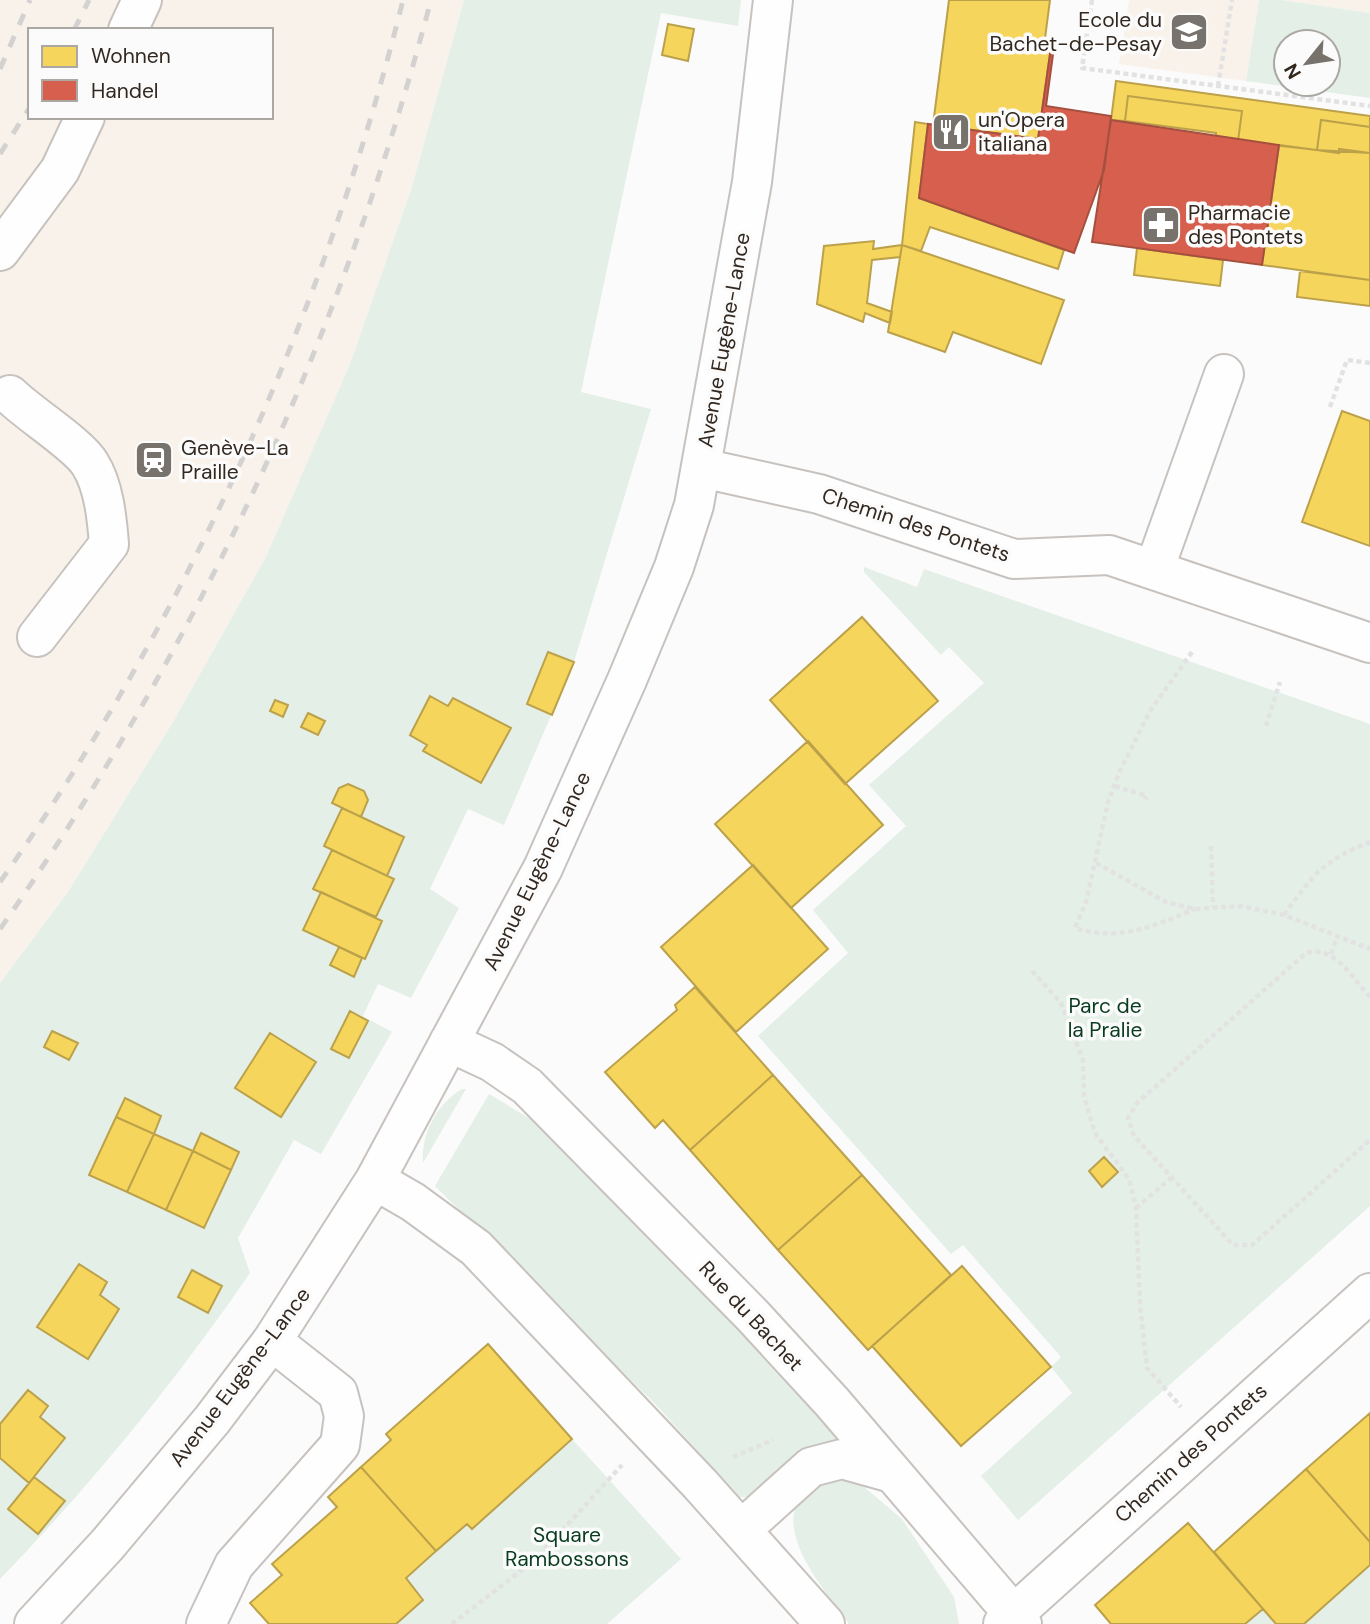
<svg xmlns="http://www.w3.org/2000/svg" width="1370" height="1624" viewBox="0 0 1370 1624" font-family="'DM Sans',sans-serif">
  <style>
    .built { fill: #f9f2eb; fill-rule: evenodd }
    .green { fill: #e4efe8; fill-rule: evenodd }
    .homes { fill: #f6d55c; stroke: #bba14a; stroke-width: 2 }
    .shops { fill: #d6604d; stroke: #a54f3f; stroke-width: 2 }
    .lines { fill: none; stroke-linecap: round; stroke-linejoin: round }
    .minor-casing { stroke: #c7c2be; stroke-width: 42 }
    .path { stroke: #e2e2e2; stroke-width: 4.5; stroke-dasharray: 5 3.5; stroke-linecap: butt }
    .minor { stroke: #fefefe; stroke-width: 38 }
    .rail { stroke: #d3d2d1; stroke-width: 5; stroke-dasharray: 12 12; stroke-linecap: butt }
    .labels { text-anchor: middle; stroke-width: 7; stroke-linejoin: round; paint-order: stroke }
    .poi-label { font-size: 21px; fill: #32281f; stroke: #fbfbfb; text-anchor: start }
    .street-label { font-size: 21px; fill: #32281f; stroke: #fbfbfb }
    .park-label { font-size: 21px; fill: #083b20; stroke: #fbfbfb }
  </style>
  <rect width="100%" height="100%" fill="#fbfbfb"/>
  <path class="built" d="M0,0H464L411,190L350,364L266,557L173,722L68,892L0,983ZM30,30H271V117H30Z
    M1129,0H1259L1246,81L1119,64Z
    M1281,0H1370V13Z"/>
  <path class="green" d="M464,0H741L738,26L661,13L581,392L651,409L574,662L504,825L468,809L430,889L459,908L411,998L378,984L363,1016L392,1032L321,1154L294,1140L238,1238L250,1273C175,1382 92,1484 0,1579V983L68,892L173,722L266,557L350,364L411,190Z
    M1259,0H1281L1370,13V98L1246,81ZM1286,42H1328V84H1286Z
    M864,567L917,587L924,569L1370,724V1206L1018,1520L981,1476L1072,1393L1051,1367L1061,1357L963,1245L951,1254L758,1036L848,953L813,910L906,826L869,785L984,683L949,647L941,655L864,572Z
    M462,1089H466L423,1163C421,1133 437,1104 462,1089Z
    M489,1094L539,1124L654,1233L843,1442C802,1443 776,1471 747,1497H739L658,1407L435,1186Z
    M572,1439L681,1559L607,1624H397L423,1600L406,1578L467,1524L472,1529Z
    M835,1478L863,1486L902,1519L954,1597L959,1624H849C818,1581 749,1504 835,1478Z
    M1370,1565V1624H1304Z
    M1263,1609L1276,1624H1245Z"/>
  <path class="homes" d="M949,0H1050L1044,46L1051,47L1038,139L933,125Z
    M668,24L694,29L688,61L662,55Z
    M1116,81L1370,116V127L1321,120L1317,150L1238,141L1242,111L1128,96L1125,121L1111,120Z
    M1128,96L1242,111L1238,141L1216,138V133L1125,121Z
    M1321,120L1370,127V153L1317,150Z
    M915,122L928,124L919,198L1064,250L1058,269L930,227L921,251L902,245Z
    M1279,145L1339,153V149L1370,153V280L1262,265Z
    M874,241L873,249L902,245L900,257L872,260L867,303L892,312L890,323L865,313L863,322L817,304L824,246Z
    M902,245L1064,300L1041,364L953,332L945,352L888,332Z
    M1137,248L1223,260L1220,286L1134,275Z
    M1300,271L1370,280V306L1297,297Z
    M1342,411L1370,421V546L1302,522Z
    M862,617L938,701L845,784L770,700Z
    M548,652L574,662L552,715L527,704Z
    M430,696L448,706L453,698L511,728L481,783L423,751L427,745L410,735Z
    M275,700L288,705L283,717L270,711Z
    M308,713L325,721L318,735L301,727Z
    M808,741L883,825L791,908L715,824Z
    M348,784L364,791L368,800L361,817L332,803L339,788Z
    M342,808L404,837L387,876L324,846Z
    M332,850L394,879L376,917L313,889Z
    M753,865L828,949L736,1032L661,947Z
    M321,892L382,921L365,959L303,930Z
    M339,947L362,958L354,977L330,965Z
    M695,987L773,1075L690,1150L663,1120L655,1128L605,1072L677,1010L675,1005Z
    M350,1011L368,1021L349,1058L331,1049Z
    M52,1031L78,1043L69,1060L44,1047Z
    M270,1033L316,1062L281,1117L235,1088Z
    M773,1075L862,1175L778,1250L690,1150Z
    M125,1098L161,1116L154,1134L116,1117Z
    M116,1117L154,1134L127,1192L89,1175Z
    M201,1133L239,1152L231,1170L193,1151Z
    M154,1134L193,1151L166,1210L127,1192Z
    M193,1151L231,1170L204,1228L166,1210Z
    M1104,1157L1118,1172L1102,1187L1089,1171Z
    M862,1175L951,1275L868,1350L778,1250Z
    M79,1264L107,1282L100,1295L119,1309L88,1359L37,1327Z
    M962,1266L1051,1367L961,1446L872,1346Z
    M192,1270L222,1286L208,1313L178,1297Z
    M488,1344L572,1439L472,1529L467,1524L436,1551L361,1467L391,1440L386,1434Z
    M28,1390L48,1406L40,1417L65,1438L29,1483L0,1458V1424Z
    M1370,1413V1542L1306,1469Z
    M361,1467L436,1551L406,1578L423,1600L396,1624H269L250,1603L282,1575L272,1564L337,1507L328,1497Z
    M1306,1469L1370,1542V1565L1304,1624H1276L1214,1552Z
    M34,1477L65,1501L38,1534L8,1509Z
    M1188,1523L1263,1609L1245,1624H1111L1095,1605Z"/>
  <path class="shops" d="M1051,47H1054L1046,106L1111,116L1104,170L1074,253L919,198L928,124L1038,139Z
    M1111,120L1279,145L1262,265L1092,242Z"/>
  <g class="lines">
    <g class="minor-casing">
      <path id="minor" d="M128,30L142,0
        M0,251L60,170L85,117
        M10,395C29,414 79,445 90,464C104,486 107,519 109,544L37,637
        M702,468L819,494L1014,559L1109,555L1370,643
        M1154,570L1224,374
        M449,1042L492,1062L527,1086L753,1316L832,1402L1022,1624
        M375,1180L413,1202L476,1248L700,1484L825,1624
        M741,1530L811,1467L842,1459L892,1473
        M34,1624L107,1545L212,1420L272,1341L375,1180L543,868L627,680L674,567L694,505L752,182L773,0
        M206,1624L234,1565L340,1445L344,1416L338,1393L272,1341
        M1003,1624L1370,1293"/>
    </g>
    <path class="path" d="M1092,0L1082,68L1370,106
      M1218,86L1232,0
      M1330,407L1347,360L1370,363
      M1192,652L1150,711L1118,775L1108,802L1086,902L1075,928C1120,942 1154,926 1195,909
      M1266,726L1280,682
      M1115,786L1147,796L1145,799
      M1211,846L1213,907
      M1096,863L1166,902L1195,909L1240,906L1284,915L1370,949
      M1284,915C1313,875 1322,861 1370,842
      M1331,954L1338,935
      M1032,971L1061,1003L1083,1060L1084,1095L1092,1124L1097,1136L1129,1179L1136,1208L1140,1305L1147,1368L1181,1407
      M1370,997C1353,979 1334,944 1306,953L1137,1103L1128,1118L1134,1136L1233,1245H1252L1370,1140
      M1136,1208L1171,1178
      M733,1457L773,1440
      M452,1624L535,1560L622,1465"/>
    <use href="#minor" class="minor"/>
    <path class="rail" d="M74,30L89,0
      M0,69L30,0
      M0,154L30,107
      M0,882C186,618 325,314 403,0
      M0,929C200,643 342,337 431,0"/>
  </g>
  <defs>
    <g id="school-square" transform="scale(2.0125)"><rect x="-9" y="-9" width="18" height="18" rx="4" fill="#78726c" stroke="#fbfbfb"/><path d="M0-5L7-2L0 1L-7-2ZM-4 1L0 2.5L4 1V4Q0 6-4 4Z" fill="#fff"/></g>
    <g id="restaurant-square" transform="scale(2.0125)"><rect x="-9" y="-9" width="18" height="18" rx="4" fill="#78726c" stroke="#fbfbfb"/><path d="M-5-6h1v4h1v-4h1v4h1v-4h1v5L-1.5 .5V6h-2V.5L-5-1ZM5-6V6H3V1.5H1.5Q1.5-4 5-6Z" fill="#fff"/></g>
    <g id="pharmacy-square" transform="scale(2.0125)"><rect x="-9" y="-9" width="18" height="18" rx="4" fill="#78726c" stroke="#fbfbfb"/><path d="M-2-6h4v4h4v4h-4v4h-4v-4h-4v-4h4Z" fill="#fff"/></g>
    <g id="station-square" transform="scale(2.0125)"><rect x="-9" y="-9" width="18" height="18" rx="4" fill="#78726c" stroke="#fbfbfb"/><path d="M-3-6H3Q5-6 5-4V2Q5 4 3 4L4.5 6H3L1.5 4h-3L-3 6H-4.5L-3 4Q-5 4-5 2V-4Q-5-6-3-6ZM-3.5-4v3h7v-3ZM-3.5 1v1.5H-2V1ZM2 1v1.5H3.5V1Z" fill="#fff"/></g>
  </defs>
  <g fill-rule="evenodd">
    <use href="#school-square" x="1189" y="32"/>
    <use href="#restaurant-square" x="951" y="132"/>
    <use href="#pharmacy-square" x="1161" y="225"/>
    <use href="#station-square" x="154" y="460"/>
  </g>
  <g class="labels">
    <g class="poi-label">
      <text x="1162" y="27" text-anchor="end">Ecole du<tspan x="1162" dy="24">Bachet-de-Pesay</tspan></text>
      <text x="978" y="127">un'Opera<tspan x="978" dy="24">italiana</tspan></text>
      <text x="1188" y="220">Pharmacie<tspan x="1188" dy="24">des Pontets</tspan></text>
      <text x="181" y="455">Genève-La<tspan x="181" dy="24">Praille</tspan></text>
    </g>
    <g class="street-label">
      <text transform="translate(724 340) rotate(-80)" y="7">Avenue Eugène-Lance</text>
      <text transform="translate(916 525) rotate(18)" y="7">Chemin des Pontets</text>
      <text transform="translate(537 871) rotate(-64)" y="7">Avenue Eugène-Lance</text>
      <text transform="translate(751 1316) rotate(47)" y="7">Rue du Bachet</text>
      <text transform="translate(240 1377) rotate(-53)" y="7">Avenue Eugène-Lance</text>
      <text transform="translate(1191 1453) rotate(-42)" y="7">Chemin des Pontets</text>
    </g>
    <g class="park-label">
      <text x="1105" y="1013">Parc de<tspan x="1105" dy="24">la Pralie</tspan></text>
      <text x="567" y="1542">Square<tspan x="567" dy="24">Rambossons</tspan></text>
    </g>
  </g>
  <rect x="28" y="28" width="245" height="91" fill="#fbfbfb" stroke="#aba7a3" stroke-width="2"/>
  <rect x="42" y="46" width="35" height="21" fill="#f6d55c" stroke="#aba7a3" stroke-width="2"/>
  <text x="91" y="63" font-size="21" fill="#32281f">Wohnen</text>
  <rect x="42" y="80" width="35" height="21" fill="#d6604d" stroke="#aba7a3" stroke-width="2"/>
  <text x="91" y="98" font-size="21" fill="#32281f">Handel</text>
  <g transform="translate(1307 63) rotate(240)"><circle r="33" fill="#fbfbfb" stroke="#aba7a3" stroke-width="2"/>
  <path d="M0-5L12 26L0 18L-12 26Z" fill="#78726c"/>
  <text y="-10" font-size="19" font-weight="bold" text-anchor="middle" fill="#32281f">N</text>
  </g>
</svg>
